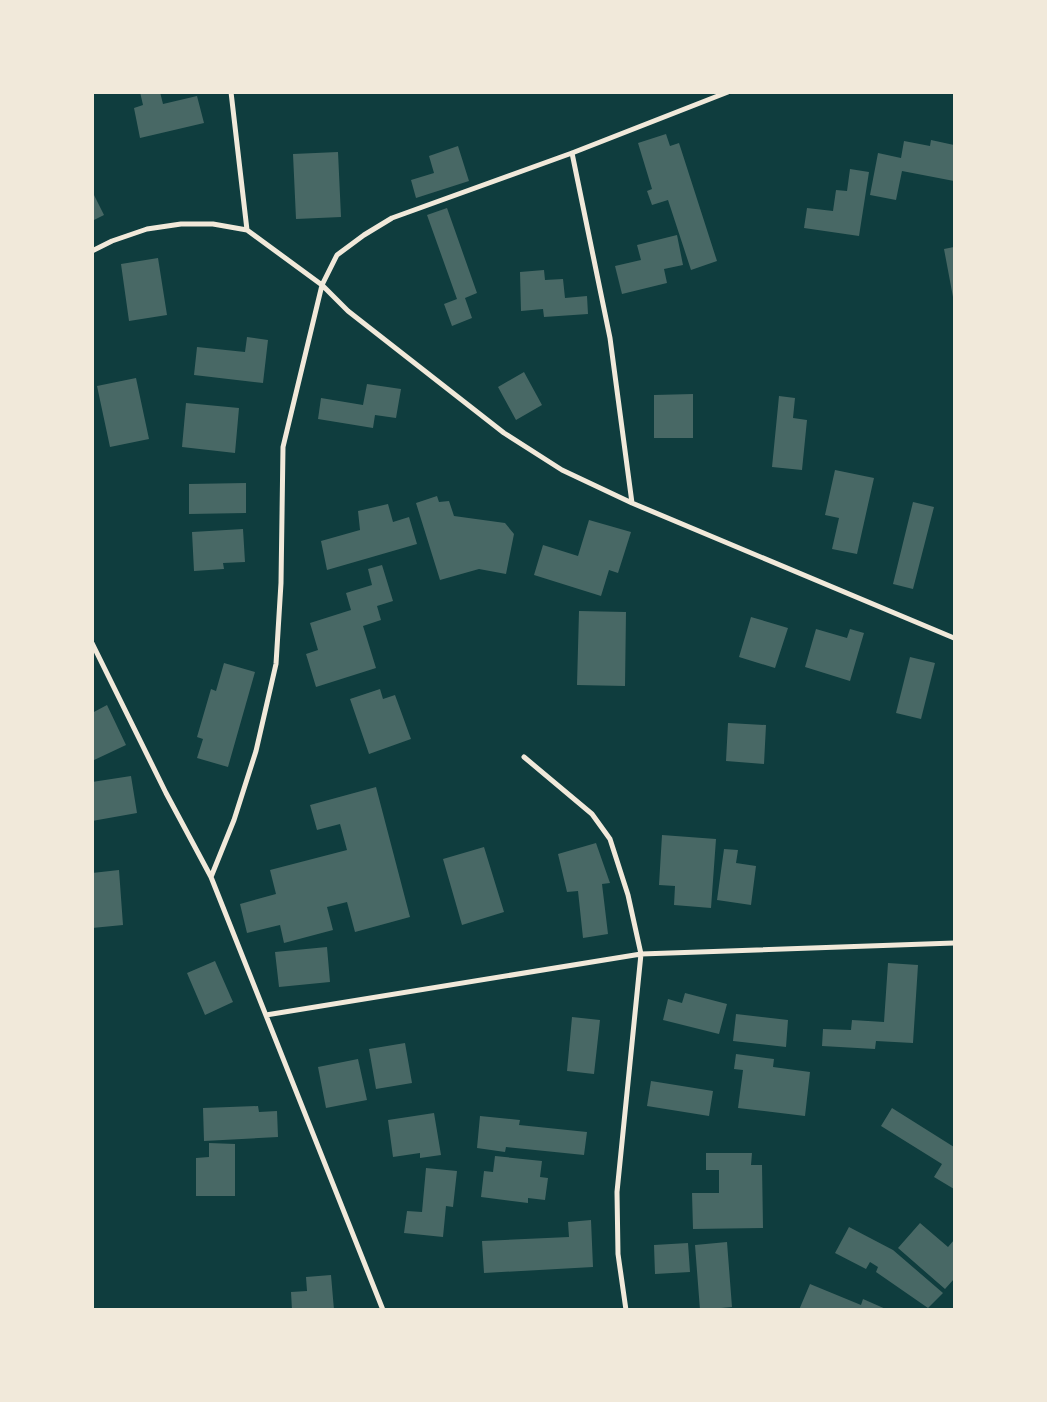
<svg xmlns="http://www.w3.org/2000/svg" width="1047" height="1402" viewBox="0 0 1047 1402" font-family="'PT Sans Narrow',sans-serif">
  <style>
    .building { fill: #486865 }
    .lines { fill: none; stroke-linecap: round; stroke-linejoin: round }
    .minor { stroke: #f1e9da; stroke-width: 5 }
  </style>
  <rect width="100%" height="100%" fill="#0f3d3e"/>
  <path class="building" d="M140,92H160L163,104L197,96L204,123L140,138L134,108L143,105Z
    M666,134L670,146L679,143L717,261L691,270L668,200L652,205L647,191L652,189L638,143Z
    M931,140L954,145V181L902,171L896,200L870,195L878,153L901,158L904,141L930,146Z
    M458,146L469,181L416,198L411,180L434,173L429,156Z
    M338,152L341,217L296,219L293,154Z
    M850,169L869,172L859,236L804,228L807,208L833,211L836,190L847,191Z
    M92,191L104,215L92,221Z
    M447,208L477,293L465,298L472,318L452,326L444,304L457,299L427,215Z
    M677,235L683,265L664,269L667,283L622,294L615,266L641,260L637,245Z
    M954,247V296L953,297L944,249Z
    M158,258L167,315L129,321L121,264Z
    M544,270L545,280L563,279L565,298L587,296L588,314L544,317L543,309L521,311L520,272Z
    M247,337L268,340L263,383L194,375L197,347L245,352Z
    M524,372L542,405L516,420L498,387Z
    M136,378L149,439L110,447L97,386Z
    M367,384L401,389L396,418L375,415L373,428L318,419L321,398L363,405Z
    M693,394V438H654V395Z
    M779,396L795,398L793,418L807,420L802,470L772,467Z
    M186,403L239,408L235,453L182,447Z
    M835,470L874,478L857,554L832,549L839,518L825,515Z
    M246,483V513L189,514V484Z
    M437,496L439,502L449,501L454,516L505,523L514,534L506,574L479,569L440,580L416,503Z
    M913,502L934,507L913,589L893,584Z
    M388,504L393,522L409,517L417,544L327,570L321,541L360,530L358,511Z
    M589,520L631,532L618,573L609,570L601,596L534,575L543,545L578,556Z
    M243,529L245,562L223,563L224,569L194,571L192,532Z
    M382,565L393,601L377,606L381,620L363,626L376,668L316,687L306,654L318,650L310,623L351,610L346,593L372,585L368,569Z
    M579,611L626,612L625,686L577,685Z
    M751,617L788,628L775,668L739,657Z
    M816,629L847,638L850,629L864,633L850,681L805,667Z
    M910,657L935,663L921,719L896,713Z
    M224,663L255,672L228,767L197,758L203,739L197,737L211,689L216,691Z
    M380,689L383,699L395,695L411,739L369,754L350,699Z
    M107,705L126,745L92,761V713Z
    M728,723L766,725L764,764L726,761Z
    M131,776L137,813L92,821V782Z
    M376,787L410,917L355,932L347,902L327,907L333,930L284,943L280,925L247,933L240,904L276,894L270,870L347,850L340,824L317,830L310,805Z
    M662,835L716,839L711,908L674,905L675,886L659,885Z
    M596,843L610,883L602,884L608,934L583,938L578,891L567,892L558,854Z
    M484,847L504,912L462,925L443,859Z
    M724,849L738,850L736,863L756,866L751,905L717,900Z
    M119,870L123,925L92,928V873Z
    M327,947L330,982L279,987L275,952Z
    M215,961L233,1002L205,1015L187,973Z
    M888,963L918,965L913,1043L876,1041L875,1049L822,1046L823,1029L851,1030L852,1020L884,1022Z
    M685,993L727,1004L719,1034L663,1020L668,999L682,1003Z
    M736,1014L788,1020L786,1047L733,1041Z
    M572,1017L600,1020L594,1074L567,1071Z
    M405,1043L412,1083L376,1089L369,1049Z
    M736,1054L774,1059L773,1067L810,1072L805,1116L738,1108L743,1070L734,1069Z
    M358,1059L367,1100L326,1108L318,1067Z
    M651,1081L713,1091L709,1116L647,1106Z
    M258,1106L259,1112L277,1111L278,1137L204,1141L203,1108Z
    M892,1108L954,1147V1189L934,1177L942,1164L881,1126Z
    M434,1113L441,1155L420,1158V1153L393,1157L388,1120Z
    M480,1116L520,1120L519,1125L587,1132L584,1155L506,1147L505,1152L477,1148Z
    M209,1143L235,1144V1196H196V1158L209,1157Z
    M706,1153H752L751,1165H762L763,1228L693,1229L692,1193H719V1170H706Z
    M495,1156L542,1161L540,1177L548,1178L545,1200L528,1198V1203L481,1197L484,1171L493,1172Z
    M426,1168L457,1171L453,1207L446,1206L443,1237L404,1233L407,1211L422,1212Z
    M591,1220L593,1267L484,1273L482,1241L569,1237L568,1222Z
    M920,1223L948,1247L954,1240V1279L945,1289L898,1248Z
    M849,1227L893,1250L943,1293L928,1308L876,1272L878,1267L870,1262L866,1269L835,1253Z
    M727,1242L732,1307L700,1310L695,1245Z
    M688,1243L690,1272L655,1274L654,1245Z
    M331,1275L334,1310H292L291,1292L307,1291L306,1277Z
    M810,1284L861,1305L863,1299L888,1310H799Z"/>
  <g class="lines">
    <path class="minor" d="M231,92L247,230
      M572,153L610,338L632,503
      M92,251L112,241L147,229L181,224H213L247,230L322,285L348,311L504,433L562,470L632,503L954,638
      M92,643L166,793L211,877L383,1310
      M524,757L592,814L610,839L628,895L641,954L617,1192L618,1254L626,1310
      M211,877L234,820L256,751L276,664L281,583L283,447L322,285L337,255L364,235L392,218L572,153L728,92
      M266,1015L641,954L954,943"/>
  </g>
  <rect width="1047" height="1402" fill="none" stroke="#f1e9da" stroke-width="188"/>
</svg>
